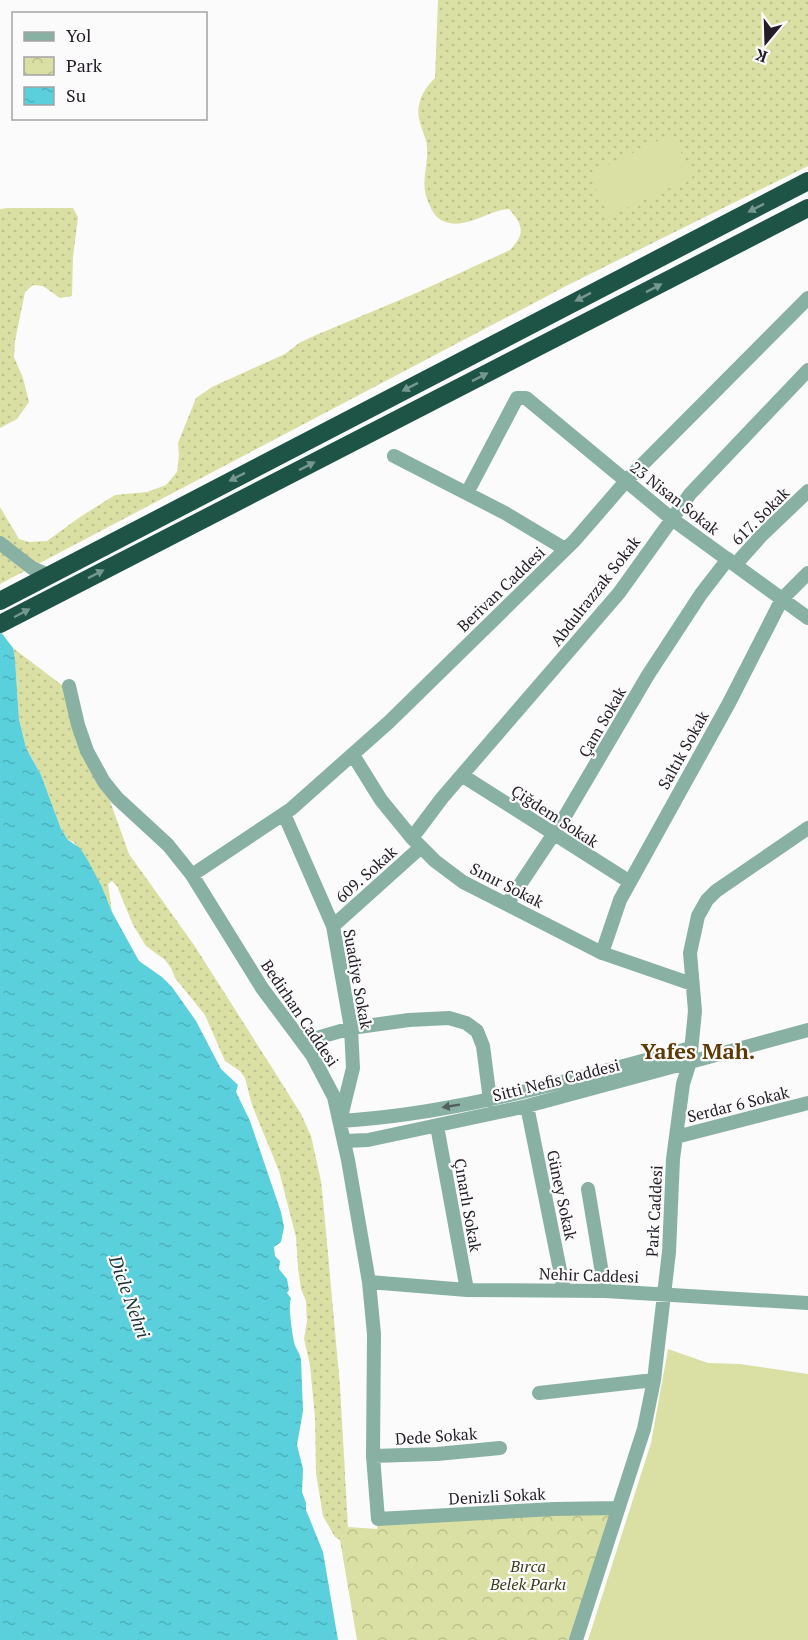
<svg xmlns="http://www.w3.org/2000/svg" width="808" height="1640" viewBox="0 0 808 1640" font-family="'PT Serif',serif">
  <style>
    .grass { fill: url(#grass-dots) }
    .park { fill: url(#park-crowns) }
    .pitch { fill: #dae0a3 }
    .water { fill: url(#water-ripples) }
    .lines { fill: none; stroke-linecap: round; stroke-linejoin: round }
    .minor { stroke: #89b1a3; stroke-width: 14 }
    .highway { stroke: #1d5445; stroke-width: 18 }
    .oneway { fill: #76978e }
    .oneway2 { fill: #51605f }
    .labels { text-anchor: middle; stroke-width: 4.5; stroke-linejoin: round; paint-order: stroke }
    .street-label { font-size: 16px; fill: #241d27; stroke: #fbfbfb }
    .park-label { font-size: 16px; font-style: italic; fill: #3d3f1b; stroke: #fbfbfb }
    .water-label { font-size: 18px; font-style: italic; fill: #1b3032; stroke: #fbfbfb }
    .district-label { font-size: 22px; font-weight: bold; fill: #5d3a04; stroke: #fbfbfb }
  </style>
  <defs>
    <pattern id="grass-dots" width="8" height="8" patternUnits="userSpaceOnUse" patternTransform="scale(1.5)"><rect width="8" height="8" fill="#dae0a3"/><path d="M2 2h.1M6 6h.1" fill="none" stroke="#bbc08c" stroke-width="1.8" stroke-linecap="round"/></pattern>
    <pattern id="park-crowns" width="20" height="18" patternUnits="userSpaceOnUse" patternTransform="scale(1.5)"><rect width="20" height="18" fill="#dae0a3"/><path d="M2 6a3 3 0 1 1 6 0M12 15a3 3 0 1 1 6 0" fill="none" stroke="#bbc08c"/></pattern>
    <pattern id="water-ripples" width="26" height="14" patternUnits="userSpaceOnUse" patternTransform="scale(1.5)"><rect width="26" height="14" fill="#59d0db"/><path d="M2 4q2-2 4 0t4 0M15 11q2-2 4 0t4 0" fill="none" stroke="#4db2bc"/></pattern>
  </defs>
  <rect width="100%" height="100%" fill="#fbfbfb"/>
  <path class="grass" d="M438,0H808V166L570,284L0,584V507L19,539L29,542L47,541L80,517L115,495L147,492L166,485L177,472L179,455L178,443L196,398L212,387L285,354L299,343L316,335L414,294L510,250C525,234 524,226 509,209C487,210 466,231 443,221C436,218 432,211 429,204C418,181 431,163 426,141C423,129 416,118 419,105C421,94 427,86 435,78Z
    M8,208H73L78,217L73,257L72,296L60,298L43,286L33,285L25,292L15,341L14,357L23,378L29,402L17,419L0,428V209Z
    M13,648L71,692L129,854L194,945L276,1074L301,1114L311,1136L321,1181L325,1221L340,1386L348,1527L340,1540L335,1537L323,1516L316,1473L315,1418L310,1365L304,1339L307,1321L306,1301L301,1289L298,1268L296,1237L279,1171L252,1105L245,1078L240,1071L225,1061L205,1015L175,978L171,968L165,960L146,946L133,925L117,886L112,881L108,884L112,912L102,887L74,842L68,840L61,829L41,775L26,748L19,719L15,659Z"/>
  <path class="park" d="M618,1508L576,1640H357L340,1540L348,1527L377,1529L378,1519Z"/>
  <path class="pitch" d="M672,134L693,177L609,216L589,174Z
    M668,1349L708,1363L740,1364L808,1374V1640H588L651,1443Z"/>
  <path class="water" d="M0,631L13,648L15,659L19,719L26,748L41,775L61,829L68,840L80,848L87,859L102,887L112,912L139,961L162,977L172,987L196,1021L221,1069L238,1085L236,1092L250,1121L281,1212L284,1227L281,1242L274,1247L275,1256L280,1261L279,1269L287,1279L289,1290L287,1293L291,1298C288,1307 292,1332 294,1342C295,1348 300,1353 301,1360L303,1411L297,1445L303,1469L302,1492L306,1503V1510L323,1552L338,1640H0Z"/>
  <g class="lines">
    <path class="minor" d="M394,456L505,513L565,549
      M467,493L517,398H526L672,519L808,618
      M0,543L32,568L48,575
      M735,565L761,536L808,491
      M69,686L78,725L87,751L104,782L117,798L168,845L192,875L262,988L312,1055L334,1097L348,1160L369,1282L374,1334L373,1456L378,1519L554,1509L618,1508
      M353,755L381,800L412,838L435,861L463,882L602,953L692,984
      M463,776L630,882
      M284,814L333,926L351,1028L353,1068L340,1121C460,1114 576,1078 691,1048
      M412,838L442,798L619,593L690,494L808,370
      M192,875L291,809L389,722L575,540L626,481L808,298
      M507,904L561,823L648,675L701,594L728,559
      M333,926L421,847
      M602,953L620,900L729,703L782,599L808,573
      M303,1042L351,1028L409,1020L449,1018L466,1023L477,1031L483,1046L490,1100
      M527,1106L564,1290
      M437,1126L467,1290
      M676,1137L808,1103
      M344,1141L368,1140L527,1106L808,1030
      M588,1189L605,1291
      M369,1282L467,1290L605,1291L808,1303
      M539,1393L654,1380
      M373,1456L437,1454L500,1448
      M576,1640L644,1429L654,1380L669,1252L673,1159L683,1084L690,1062L695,1011L690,953L698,916L707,900L716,891L808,828"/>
    <path class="highway" d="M0,601L808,181
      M0,624L808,208"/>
  </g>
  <defs><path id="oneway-solid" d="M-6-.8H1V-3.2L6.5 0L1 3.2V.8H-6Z" transform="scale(1.5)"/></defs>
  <g class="oneway">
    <use href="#oneway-solid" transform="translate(756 208) rotate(153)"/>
    <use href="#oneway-solid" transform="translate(654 288) rotate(-27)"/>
    <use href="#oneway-solid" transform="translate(583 297) rotate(153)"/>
    <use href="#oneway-solid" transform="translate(480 377) rotate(-27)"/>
    <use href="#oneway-solid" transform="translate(410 387) rotate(153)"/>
    <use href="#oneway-solid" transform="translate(307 466) rotate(-27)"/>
    <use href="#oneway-solid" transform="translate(237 477) rotate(153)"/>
    <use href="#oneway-solid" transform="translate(96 574) rotate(-27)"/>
    <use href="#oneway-solid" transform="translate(22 613) rotate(-28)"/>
  </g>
  <use class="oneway2" href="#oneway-solid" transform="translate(451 1106) rotate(171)"/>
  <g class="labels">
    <g class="street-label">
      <text transform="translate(675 498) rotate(38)" y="6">23 Nisan Sokak</text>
      <text transform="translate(760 516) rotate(-45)" y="6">617. Sokak</text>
      <text transform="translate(501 589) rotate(-44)" y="6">Berivan Caddesi</text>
      <text transform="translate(595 591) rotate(-52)" y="6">Abdulrazzak Sokak</text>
      <text transform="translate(602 722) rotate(-60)" y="6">Çam Sokak</text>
      <text transform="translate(683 750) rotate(-61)" y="6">Saltık Sokak</text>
      <text transform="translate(555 816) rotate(33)" y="6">Çiğdem Sokak</text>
      <text transform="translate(366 874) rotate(-42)" y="6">609. Sokak</text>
      <text transform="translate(507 885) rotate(27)" y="6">Sınır Sokak</text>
      <text transform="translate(358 979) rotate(80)" y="6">Suadiye Sokak</text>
      <text transform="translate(300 1013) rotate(56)" y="6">Bedirhan Caddesi</text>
      <text transform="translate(556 1080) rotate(-14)" y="6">Sitti Nefis Caddesi</text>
      <text transform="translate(738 1104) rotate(-14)" y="6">Serdar 6 Sokak</text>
      <text transform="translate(562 1195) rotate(78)" y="6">Güney Sokak</text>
      <text transform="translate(468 1205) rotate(80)" y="6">Çınarlı Sokak</text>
      <text transform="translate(654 1211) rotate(-87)" y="6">Park Caddesi</text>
      <text transform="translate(589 1275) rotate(2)" y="6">Nehir Caddesi</text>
      <text transform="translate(436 1436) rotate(-4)" y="6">Dede Sokak</text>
      <text transform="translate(497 1496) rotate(-3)" y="6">Denizli Sokak</text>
    </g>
    <g class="park-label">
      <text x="528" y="1572">Bırca<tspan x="528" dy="18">Belek Parkı</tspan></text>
    </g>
    <g class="water-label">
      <text transform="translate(129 1297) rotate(70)" y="6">Dicle Nehri</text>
    </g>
    <g class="district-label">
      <text x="698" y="1059">Yafes Mah.</text>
    </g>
  </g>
  <rect x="12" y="12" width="195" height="108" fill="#fbfbfb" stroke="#a5a2a6" stroke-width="1.5"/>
  <rect x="24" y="32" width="30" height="9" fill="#89b1a3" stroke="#a5a2a6" stroke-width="1.5"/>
  <text x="66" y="42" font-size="18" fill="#241d27">Yol</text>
  <rect x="24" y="57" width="30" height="18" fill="url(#park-crowns)" stroke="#a5a2a6" stroke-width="1.5"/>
  <text x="66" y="72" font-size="18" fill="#241d27">Park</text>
  <rect x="24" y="87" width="30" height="18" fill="url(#water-ripples)" stroke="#a5a2a6" stroke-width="1.5"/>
  <text x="66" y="102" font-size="18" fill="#241d27">Su</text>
  <g transform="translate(766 42) rotate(199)" stroke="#fbfbfb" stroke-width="4.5" paint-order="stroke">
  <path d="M0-4.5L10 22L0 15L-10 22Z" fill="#241d27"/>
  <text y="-9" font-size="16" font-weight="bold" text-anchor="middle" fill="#241d27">K</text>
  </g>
</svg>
